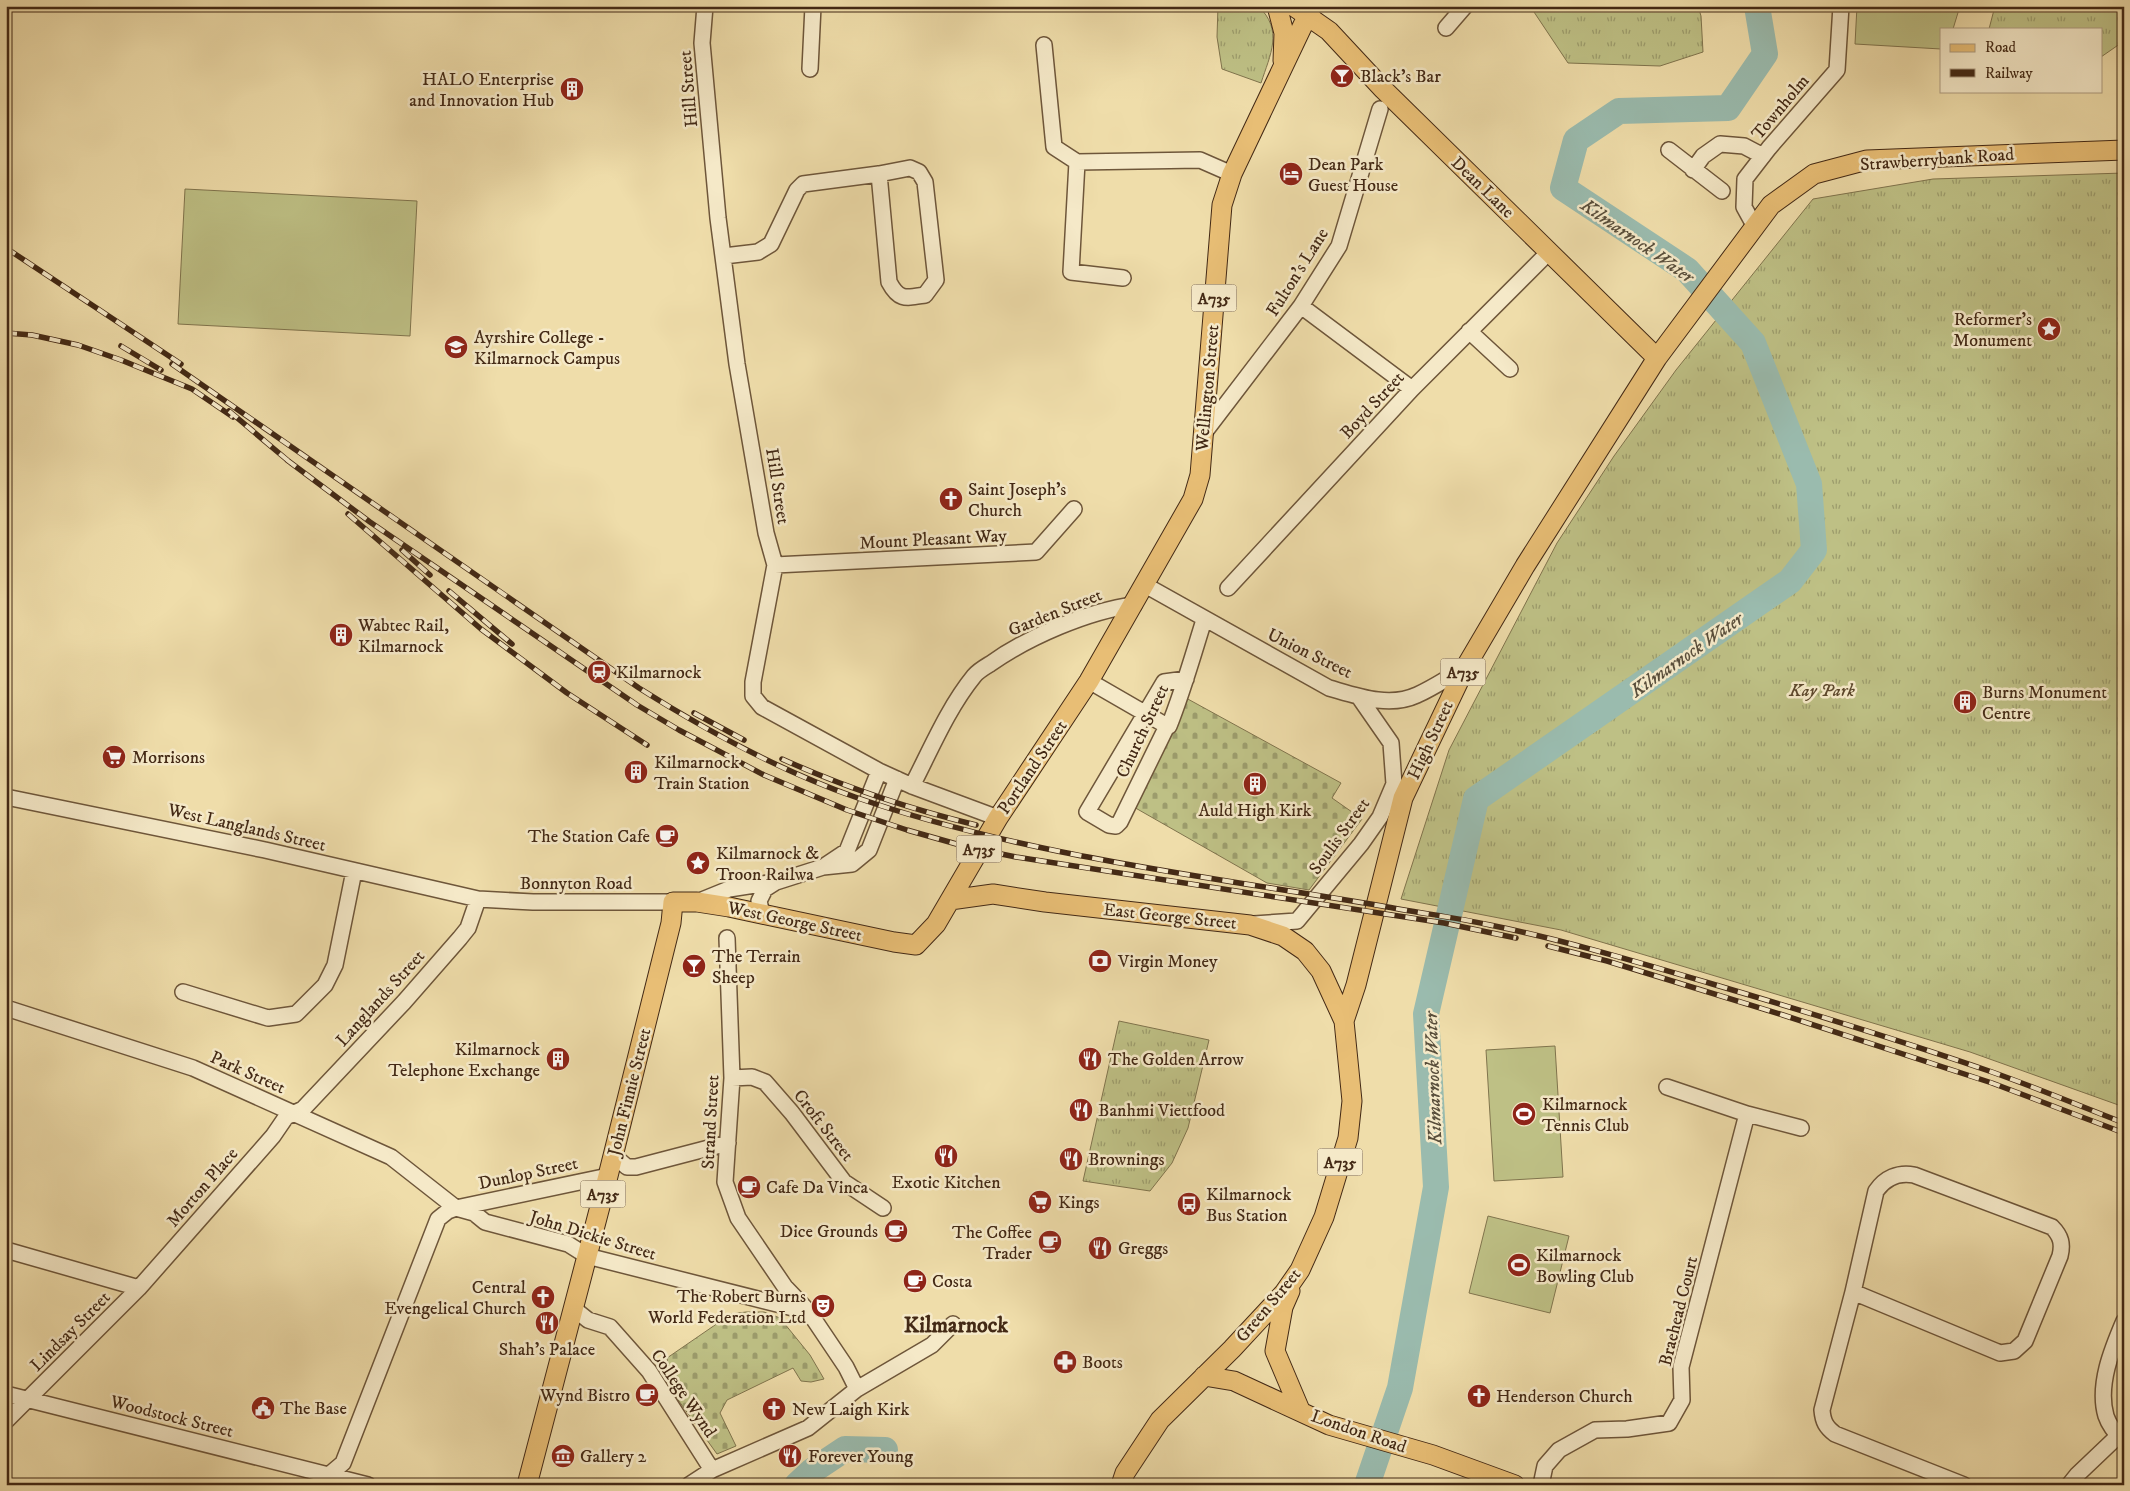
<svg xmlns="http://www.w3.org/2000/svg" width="2130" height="1491" viewBox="0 0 2130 1491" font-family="'IM FELL DW Pica',serif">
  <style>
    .grass { fill: url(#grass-tufts); stroke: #80744d }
    .cemetery { fill: url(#cemetery-stones); stroke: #80744d }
    .pitch { fill: #bec085; stroke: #80744d }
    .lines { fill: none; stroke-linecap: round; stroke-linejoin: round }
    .river { stroke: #9abbae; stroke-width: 26 }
    .minor-casing { stroke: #6e563a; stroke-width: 18 }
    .major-casing { stroke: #432915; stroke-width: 21 }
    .minor { stroke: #f5e9c8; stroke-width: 15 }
    .major { stroke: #e8be75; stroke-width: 19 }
    .rail-casing { stroke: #432915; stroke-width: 5.5 }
    .rail { stroke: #f5e9c8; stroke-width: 4; stroke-dasharray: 11; stroke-linecap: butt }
    .labels { text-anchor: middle; stroke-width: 5; stroke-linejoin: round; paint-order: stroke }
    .shield { fill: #f5e9c8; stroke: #78634b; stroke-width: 1 }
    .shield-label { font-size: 16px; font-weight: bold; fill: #432915 }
    .poi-label { font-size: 18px; fill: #432915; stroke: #f5e9c8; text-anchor: start }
    .street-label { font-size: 18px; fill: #432915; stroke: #f5e9c8 }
    .park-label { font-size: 18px; font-style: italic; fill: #5c472b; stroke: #f5e9c8 }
    .water-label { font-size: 19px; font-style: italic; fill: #594e3b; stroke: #f5e9c8 }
    .district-label { font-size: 22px; font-weight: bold; fill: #432915; stroke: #f5e9c8 }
  </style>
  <defs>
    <pattern id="grass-tufts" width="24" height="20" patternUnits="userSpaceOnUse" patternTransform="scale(1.25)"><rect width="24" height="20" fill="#bec085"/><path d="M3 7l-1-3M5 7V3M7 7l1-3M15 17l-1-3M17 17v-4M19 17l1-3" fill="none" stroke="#9c9c6c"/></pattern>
    <pattern id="cemetery-stones" width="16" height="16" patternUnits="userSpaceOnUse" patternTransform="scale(1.25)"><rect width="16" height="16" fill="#bec085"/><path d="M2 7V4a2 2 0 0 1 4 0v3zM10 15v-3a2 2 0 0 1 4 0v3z" fill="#9c9c6c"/></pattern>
  </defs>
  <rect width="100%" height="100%" fill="#efddaa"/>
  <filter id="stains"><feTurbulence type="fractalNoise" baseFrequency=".004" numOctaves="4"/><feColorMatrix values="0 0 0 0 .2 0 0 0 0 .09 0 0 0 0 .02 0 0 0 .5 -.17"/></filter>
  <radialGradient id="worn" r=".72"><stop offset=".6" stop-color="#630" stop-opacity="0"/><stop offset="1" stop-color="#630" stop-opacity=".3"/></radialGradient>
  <path class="grass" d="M1218,6H1258C1284,30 1270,55 1261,83L1222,69L1217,37Z
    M1530,6H1698L1701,16L1703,52L1660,66L1568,63Z
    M1995,6H2124V41L2101,57V29H1989Z
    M2124,173V1107L1970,1052L1561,930L1401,899L1449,750L1557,543L1614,456L1676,370L1813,199L1933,179Z
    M1119,1021L1209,1040L1188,1128L1172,1163L1150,1191L1083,1181Z"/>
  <path class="cemetery" d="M1186,698L1341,783L1332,798L1362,819L1309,890L1267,883L1132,806Z
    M746,1312H764L780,1318L810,1355L824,1379L811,1382L801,1381L793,1368L727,1400L720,1413L736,1446L717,1454L671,1390L667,1358L731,1314Z"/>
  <path class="pitch" d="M1857,6H1960L1953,29H1941V49L1855,44Z
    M185,189L417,201L410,336L178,324Z
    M1555,1046L1563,1177L1494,1181L1486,1050Z
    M1488,1216L1569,1236L1550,1313L1469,1293Z"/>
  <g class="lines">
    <path class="river" d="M797,1485L812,1471L845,1449L885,1450
      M1367,1485L1400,1388L1436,1187L1426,1014L1476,799L1790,581L1814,550L1809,484L1753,343L1687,270L1563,188L1576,140L1619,111L1728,108L1765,54L1757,6"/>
    <g class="minor-casing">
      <path id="minor" d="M705,6L702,43L718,218L737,364L766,533L775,565L753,682V696L762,707L879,771L912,786L998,818
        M1446,28L1465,6
        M1044,45L1054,147L1077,162L1200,160L1232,174
        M810,69L813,6
        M1669,150L1722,191
        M1077,162L1071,272L1123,278
        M1693,170L1703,156L1720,144L1744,146L1763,156
        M1755,227L1744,207L1745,179L1769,148L1837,70L1841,6
        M724,256L758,252L771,244L797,190L803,184L879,174L910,168L919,172L925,182L936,280L925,295C906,298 899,301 889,282L879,174
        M1301,306L1412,389
        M1469,331L1510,369
        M1204,433L1301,306L1339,246L1380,109
        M775,565L1036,552L1074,509
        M1145,585L1329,688C1357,696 1389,708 1417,695C1433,688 1449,677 1465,668
        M1228,588L1412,389L1549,252
        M1186,679L1164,682L1087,812L1109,825L1116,826L1120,822L1167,726H1169C1183,691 1193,655 1204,620
        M1089,681L1167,726
        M912,786C931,749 948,708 974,676C978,671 985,667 990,664C1028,637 1088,611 1134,605
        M6,797L265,850L478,899L533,902H673
        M826,865L847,851L879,771
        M697,902L729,889L775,882
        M762,914L759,901L765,889L776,882L823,867L852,864L869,850L897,779
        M1254,924L1297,921L1361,844L1380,817L1394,784L1391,743L1359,697
        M727,938L732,1078L725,1182L738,1218L785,1287L809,1312L846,1367L857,1389
        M183,992L268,1018L296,1014L325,985L335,965L354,871
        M6,1008L193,1068L391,1157L456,1208L474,1213L485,1222L568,1244L587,1256L809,1312
        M732,1078L752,1077L765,1082L792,1113L844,1182L883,1208
        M1667,1087L1747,1114L1801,1128
        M613,1155L627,1167H636L728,1143
        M6,1250L139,1288
        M1853,1292L2000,1353L2014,1351L2025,1341L2060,1256C2063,1244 2061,1236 2052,1227L1914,1175C1898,1172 1885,1178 1876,1191L1853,1292L1822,1410C1823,1422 1826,1427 1835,1434L1964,1485
        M573,1308L588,1320L610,1327L649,1371L712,1470
        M2124,1321C2112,1349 2097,1385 2106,1416C2109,1425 2117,1435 2124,1442
        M6,1394L368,1485
        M6,1421L139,1288L273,1136L286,1117L303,1109L404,1002L460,938L468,928L478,899
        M317,1485L343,1463L438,1219L448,1211L456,1208L608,1176
        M689,1485L712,1470L808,1428L857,1389L932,1345L953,1324
        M1541,1485L1545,1466L1559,1450L1595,1430L1627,1429L1669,1423L1682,1400L1681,1367L1747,1114
        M2069,1485L2077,1475L2118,1436L2124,1433"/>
    </g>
    <g class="major-casing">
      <path id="major" d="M1277,6L1284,33L1283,61
        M1293,6L1329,31L1383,89L1657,358
        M950,900L993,894L1045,902L1250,925L1283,936L1305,951L1321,971L1344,1021L1352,1101L1348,1138L1324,1217L1300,1270L1284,1293L1232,1349L1160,1420L1125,1473L1121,1485
        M1344,1021L1356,985L1403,798L1465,668L1525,566L1657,358L1771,205L1814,174L1867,160L2124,150
        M1290,1291L1283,1307L1275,1351L1300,1410
        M1204,1376L1234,1381L1329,1425L1433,1455L1515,1485
        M527,1485L608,1176L671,923L673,902H697L729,907L894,942L916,945L936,924L998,818L1089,681L1193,499L1200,475L1222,205L1232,174L1312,6"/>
    </g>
    <use href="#minor" class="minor"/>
    <use href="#major" class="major"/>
    <g class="rail-casing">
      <path id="rail" d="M6,248L181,364
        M6,333L32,335L78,345L121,360L192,389L233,417
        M121,346L161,370
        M172,364L639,688C707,731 778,770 855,797C1025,856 1206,876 1382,906C1418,913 1454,917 1490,925C1564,940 1637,962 1709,983C1804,1011 1899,1040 1992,1072C2037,1088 2080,1106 2124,1123
        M229,411L292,464
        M287,460L370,522L637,705L679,730L764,775L847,810L907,830L967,847L1016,857L1444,923L1516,938
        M348,514L481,629L567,693L647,745
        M402,550L430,575
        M449,591L512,644
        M694,713L744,740
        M782,759C844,787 910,809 976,825
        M1548,946L1607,961L1783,1015L1992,1083L2124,1133"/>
    </g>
    <use href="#rail" class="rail"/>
  </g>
  <defs>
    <g id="bar-disc" transform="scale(1.25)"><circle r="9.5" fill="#8f2418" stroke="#f5e9c8"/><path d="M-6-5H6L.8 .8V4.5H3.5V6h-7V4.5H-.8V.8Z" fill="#fff"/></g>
    <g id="building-disc" transform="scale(1.25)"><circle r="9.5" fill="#8f2418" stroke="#f5e9c8"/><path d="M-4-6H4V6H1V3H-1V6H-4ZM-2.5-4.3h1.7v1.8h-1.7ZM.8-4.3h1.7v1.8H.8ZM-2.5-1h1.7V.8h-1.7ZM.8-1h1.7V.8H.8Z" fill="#fff"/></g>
    <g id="hotel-disc" transform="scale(1.25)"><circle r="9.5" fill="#8f2418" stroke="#f5e9c8"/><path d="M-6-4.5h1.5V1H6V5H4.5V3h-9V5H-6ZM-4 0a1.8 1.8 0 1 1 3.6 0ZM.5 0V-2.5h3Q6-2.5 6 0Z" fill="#fff"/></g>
    <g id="sight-disc" transform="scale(1.25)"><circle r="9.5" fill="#8f2418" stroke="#f5e9c8"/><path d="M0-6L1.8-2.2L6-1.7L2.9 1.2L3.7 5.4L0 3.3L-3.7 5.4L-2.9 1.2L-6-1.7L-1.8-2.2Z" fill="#fff"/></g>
    <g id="university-disc" transform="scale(1.25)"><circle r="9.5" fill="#8f2418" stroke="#f5e9c8"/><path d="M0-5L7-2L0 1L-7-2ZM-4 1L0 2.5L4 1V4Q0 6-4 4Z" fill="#fff"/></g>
    <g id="church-disc" transform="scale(1.25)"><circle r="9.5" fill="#8f2418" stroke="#f5e9c8"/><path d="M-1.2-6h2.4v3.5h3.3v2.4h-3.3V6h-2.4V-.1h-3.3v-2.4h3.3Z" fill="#fff"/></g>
    <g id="station-disc" transform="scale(1.25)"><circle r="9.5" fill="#8f2418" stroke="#f5e9c8"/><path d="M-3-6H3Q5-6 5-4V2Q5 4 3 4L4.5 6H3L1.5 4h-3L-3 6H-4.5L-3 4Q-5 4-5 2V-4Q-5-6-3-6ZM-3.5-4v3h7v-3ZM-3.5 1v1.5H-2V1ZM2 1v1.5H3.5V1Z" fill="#fff"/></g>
    <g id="supermarket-disc" transform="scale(1.25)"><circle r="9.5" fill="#8f2418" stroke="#f5e9c8"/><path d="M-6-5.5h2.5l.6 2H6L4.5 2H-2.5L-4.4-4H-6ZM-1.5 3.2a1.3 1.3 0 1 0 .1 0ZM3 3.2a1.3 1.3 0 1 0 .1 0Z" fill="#fff"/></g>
    <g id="cafe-disc" transform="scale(1.25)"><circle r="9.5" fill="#8f2418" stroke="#f5e9c8"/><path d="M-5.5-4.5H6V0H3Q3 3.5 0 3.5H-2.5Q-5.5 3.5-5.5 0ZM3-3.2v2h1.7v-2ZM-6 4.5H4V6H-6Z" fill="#fff"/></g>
    <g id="bank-disc" transform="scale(1.25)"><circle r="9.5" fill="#8f2418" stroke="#f5e9c8"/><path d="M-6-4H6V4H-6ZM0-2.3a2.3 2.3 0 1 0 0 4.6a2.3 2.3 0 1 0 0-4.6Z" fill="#fff"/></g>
    <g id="restaurant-disc" transform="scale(1.25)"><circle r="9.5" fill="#8f2418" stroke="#f5e9c8"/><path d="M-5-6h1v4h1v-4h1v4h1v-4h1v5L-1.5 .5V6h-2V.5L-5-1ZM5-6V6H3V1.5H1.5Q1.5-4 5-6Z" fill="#fff"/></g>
    <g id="stadium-disc" transform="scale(1.25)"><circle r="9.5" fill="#8f2418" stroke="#f5e9c8"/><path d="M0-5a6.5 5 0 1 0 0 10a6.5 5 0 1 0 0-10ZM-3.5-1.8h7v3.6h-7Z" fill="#fff"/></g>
    <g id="bus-disc" transform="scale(1.25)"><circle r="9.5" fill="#8f2418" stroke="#f5e9c8"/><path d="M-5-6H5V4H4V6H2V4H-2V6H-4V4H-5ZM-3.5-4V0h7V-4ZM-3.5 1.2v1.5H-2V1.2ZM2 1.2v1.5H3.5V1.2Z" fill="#fff"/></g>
    <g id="theatre-disc" transform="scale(1.25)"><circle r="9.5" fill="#8f2418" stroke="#f5e9c8"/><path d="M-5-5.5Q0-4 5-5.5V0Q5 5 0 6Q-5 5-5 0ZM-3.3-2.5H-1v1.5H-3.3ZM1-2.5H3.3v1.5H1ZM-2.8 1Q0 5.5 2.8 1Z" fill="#fff"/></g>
    <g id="pharmacy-disc" transform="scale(1.25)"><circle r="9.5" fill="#8f2418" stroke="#f5e9c8"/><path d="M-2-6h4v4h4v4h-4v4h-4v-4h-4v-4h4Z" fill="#fff"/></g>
    <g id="civic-disc" transform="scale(1.25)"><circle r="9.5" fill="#8f2418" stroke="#f5e9c8"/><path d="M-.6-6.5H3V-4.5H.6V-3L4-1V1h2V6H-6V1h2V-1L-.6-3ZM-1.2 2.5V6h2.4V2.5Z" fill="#fff"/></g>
    <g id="museum-disc" transform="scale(1.25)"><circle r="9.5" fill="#8f2418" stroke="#f5e9c8"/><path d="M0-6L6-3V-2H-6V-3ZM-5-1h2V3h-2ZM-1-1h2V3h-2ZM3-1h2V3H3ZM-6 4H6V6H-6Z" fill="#fff"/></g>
  </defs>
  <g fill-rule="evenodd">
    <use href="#bar-disc" x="1342" y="76"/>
    <use href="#building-disc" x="572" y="89"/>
    <use href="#hotel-disc" x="1291" y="174"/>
    <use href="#sight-disc" x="2049" y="329"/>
    <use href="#university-disc" x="456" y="347"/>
    <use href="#church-disc" x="951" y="499"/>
    <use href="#building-disc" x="341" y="635"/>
    <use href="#station-disc" x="599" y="672"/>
    <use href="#building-disc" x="1965" y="702"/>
    <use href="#supermarket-disc" x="114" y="757"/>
    <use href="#building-disc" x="636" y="772"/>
    <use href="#building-disc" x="1255" y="784"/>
    <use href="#cafe-disc" x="667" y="836"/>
    <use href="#sight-disc" x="698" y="863"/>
    <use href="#bank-disc" x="1100" y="961"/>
    <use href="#bar-disc" x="694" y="966"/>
    <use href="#building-disc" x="558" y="1059"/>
    <use href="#restaurant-disc" x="1090" y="1059"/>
    <use href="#restaurant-disc" x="1081" y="1110"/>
    <use href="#stadium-disc" x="1524" y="1114"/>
    <use href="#restaurant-disc" x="946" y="1156"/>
    <use href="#restaurant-disc" x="1071" y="1159"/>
    <use href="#cafe-disc" x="749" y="1187"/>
    <use href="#supermarket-disc" x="1040" y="1202"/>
    <use href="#bus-disc" x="1189" y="1204"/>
    <use href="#cafe-disc" x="896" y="1231"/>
    <use href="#cafe-disc" x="1050" y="1242"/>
    <use href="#restaurant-disc" x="1100" y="1248"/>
    <use href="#stadium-disc" x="1519" y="1265"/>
    <use href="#cafe-disc" x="915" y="1281"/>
    <use href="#church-disc" x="543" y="1297"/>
    <use href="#theatre-disc" x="823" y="1306"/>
    <use href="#restaurant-disc" x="547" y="1323"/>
    <use href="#pharmacy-disc" x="1065" y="1362"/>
    <use href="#cafe-disc" x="647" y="1395"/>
    <use href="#church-disc" x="1479" y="1396"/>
    <use href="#civic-disc" x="263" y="1408"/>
    <use href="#church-disc" x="774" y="1409"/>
    <use href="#museum-disc" x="563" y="1456"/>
    <use href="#restaurant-disc" x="790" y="1456"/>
  </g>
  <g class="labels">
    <g class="shield">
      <rect x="1191.5" y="284.5" width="45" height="27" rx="4"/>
      <rect x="1440.5" y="658.5" width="45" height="27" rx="4"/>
      <rect x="956.5" y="835.5" width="45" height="27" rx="4"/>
      <rect x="1317.5" y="1148.5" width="45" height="27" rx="4"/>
      <rect x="580.5" y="1180.5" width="45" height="27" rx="4"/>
    </g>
    <g class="shield-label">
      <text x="1214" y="304">A735</text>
      <text x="1463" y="678">A735</text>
      <text x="979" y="855">A735</text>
      <text x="1340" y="1168">A735</text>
      <text x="603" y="1200">A735</text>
    </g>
    <g class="poi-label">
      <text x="1360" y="82">Black's Bar</text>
      <text x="554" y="85" text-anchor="end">HALO Enterprise<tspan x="554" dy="21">and Innovation Hub</tspan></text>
      <text x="1308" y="170">Dean Park<tspan x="1308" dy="21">Guest House</tspan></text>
      <text x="2032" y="325" text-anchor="end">Reformer's<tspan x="2032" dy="21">Monument</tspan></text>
      <text x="474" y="343">Ayrshire College -<tspan x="474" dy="21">Kilmarnock Campus</tspan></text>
      <text x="968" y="495">Saint Joseph's<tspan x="968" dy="21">Church</tspan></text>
      <text x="358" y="631">Wabtec Rail,<tspan x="358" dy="21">Kilmarnock</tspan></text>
      <text x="616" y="678">Kilmarnock</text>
      <text x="1982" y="698">Burns Monument<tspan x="1982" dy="21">Centre</tspan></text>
      <text x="132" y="763">Morrisons</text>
      <text x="654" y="768">Kilmarnock<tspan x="654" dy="21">Train Station</tspan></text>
      <text x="1255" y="816" text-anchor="middle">Auld High Kirk</text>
      <text x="650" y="842" text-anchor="end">The Station Cafe</text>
      <text x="716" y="859">Kilmarnock &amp;<tspan x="716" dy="21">Troon Railwa</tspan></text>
      <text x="712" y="962">The Terrain<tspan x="712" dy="21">Sheep</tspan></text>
      <text x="1118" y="967">Virgin Money</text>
      <text x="540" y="1055" text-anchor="end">Kilmarnock<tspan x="540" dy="21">Telephone Exchange</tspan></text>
      <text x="1108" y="1065">The Golden Arrow</text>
      <text x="1542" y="1110">Kilmarnock<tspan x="1542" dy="21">Tennis Club</tspan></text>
      <text x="1098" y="1116">Banhmi Viettfood</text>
      <text x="1088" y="1165">Brownings</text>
      <text x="946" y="1188" text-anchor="middle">Exotic Kitchen</text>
      <text x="766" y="1193">Cafe Da Vinca</text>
      <text x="1206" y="1200">Kilmarnock<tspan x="1206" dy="21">Bus Station</tspan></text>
      <text x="1058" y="1208">Kings</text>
      <text x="878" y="1237" text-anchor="end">Dice Grounds</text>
      <text x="1032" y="1238" text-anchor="end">The Coffee<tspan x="1032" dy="21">Trader</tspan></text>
      <text x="1118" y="1254">Greggs</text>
      <text x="1536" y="1261">Kilmarnock<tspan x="1536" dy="21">Bowling Club</tspan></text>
      <text x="932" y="1287">Costa</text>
      <text x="526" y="1293" text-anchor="end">Central<tspan x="526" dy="21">Evengelical Church</tspan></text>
      <text x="806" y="1302" text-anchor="end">The Robert Burns<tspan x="806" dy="21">World Federation Ltd</tspan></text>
      <text x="547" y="1355" text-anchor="middle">Shah's Palace</text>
      <text x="1082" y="1368">Boots</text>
      <text x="630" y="1401" text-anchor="end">Wynd Bistro</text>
      <text x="1496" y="1402">Henderson Church</text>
      <text x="280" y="1414">The Base</text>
      <text x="792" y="1415">New Laigh Kirk</text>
      <text x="580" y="1462">Gallery 2</text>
      <text x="808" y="1462">Forever Young</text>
    </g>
    <g class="street-label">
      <text transform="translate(688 89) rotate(-95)" y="6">Hill Street</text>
      <text transform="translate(1780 107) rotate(-50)" y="6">Townholm</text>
      <text transform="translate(1937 159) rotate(-4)" y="6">Strawberrybank Road</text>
      <text transform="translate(1483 187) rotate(44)" y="6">Dean Lane</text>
      <text transform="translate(1297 272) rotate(-58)" y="6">Fulton's Lane</text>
      <text transform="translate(1207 388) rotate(-85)" y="6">Wellington Street</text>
      <text transform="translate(1372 405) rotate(-47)" y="6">Boyd Street</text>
      <text transform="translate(778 486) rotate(81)" y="6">Hill Street</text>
      <text transform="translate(933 539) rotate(-3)" y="6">Mount Pleasant Way</text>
      <text transform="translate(1055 612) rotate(-22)" y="6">Garden Street</text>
      <text transform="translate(1310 653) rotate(26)" y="6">Union Street</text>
      <text transform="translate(1142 731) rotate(-65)" y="6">Church Street</text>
      <text transform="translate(1430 740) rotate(-65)" y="6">High Street</text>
      <text transform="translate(1032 767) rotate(-56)" y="6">Portland Street</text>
      <text transform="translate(247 827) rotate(13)" y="6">West Langlands Street</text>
      <text transform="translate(1339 836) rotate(-54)" y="6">Soulis Street</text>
      <text x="576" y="889">Bonnyton Road</text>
      <text transform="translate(1170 916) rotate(6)" y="6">East George Street</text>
      <text transform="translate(795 921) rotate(12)" y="6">West George Street</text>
      <text transform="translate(380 998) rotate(-48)" y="6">Langlands Street</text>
      <text transform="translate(248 1072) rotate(24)" y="6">Park Street</text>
      <text transform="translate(629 1092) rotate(-76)" y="6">John Finnie Street</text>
      <text transform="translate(710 1122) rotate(-87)" y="6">Strand Street</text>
      <text transform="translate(824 1125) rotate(52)" y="6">Croft Street</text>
      <text transform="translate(528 1173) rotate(-12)" y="6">Dunlop Street</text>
      <text transform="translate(202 1187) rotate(-49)" y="6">Morton Place</text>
      <text transform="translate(593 1235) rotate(17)" y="6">John Dickie Street</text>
      <text transform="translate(1268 1305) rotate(-50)" y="6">Green Street</text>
      <text transform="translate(1678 1311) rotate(-76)" y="6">Braehead Court</text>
      <text transform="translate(70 1331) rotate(-45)" y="6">Lindsay Street</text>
      <text transform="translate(684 1393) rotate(56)" y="6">College Wynd</text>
      <text transform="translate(172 1416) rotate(14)" y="6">Woodstock Street</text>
      <text transform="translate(1359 1431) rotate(19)" y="6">London Road</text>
    </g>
    <g class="park-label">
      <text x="1822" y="696">Kay Park</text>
    </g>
    <g class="water-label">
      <text transform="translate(1638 240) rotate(35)" y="7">Kilmarnock Water</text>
      <text transform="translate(1686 654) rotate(-35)" y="7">Kilmarnock Water</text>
      <text transform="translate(1432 1078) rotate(-92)" y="7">Kilmarnock Water</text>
    </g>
    <g class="district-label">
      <text x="956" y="1332">Kilmarnock</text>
    </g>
  </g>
  <rect width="2130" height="1491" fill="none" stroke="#efddaa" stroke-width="25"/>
  <rect x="8" y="8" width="2115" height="1476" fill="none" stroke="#432915" stroke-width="2.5"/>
  <rect x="12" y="12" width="2105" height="1466" fill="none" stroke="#432915"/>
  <rect x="1940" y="28" width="162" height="65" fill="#f5e9c8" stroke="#ae9c80"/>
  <rect x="1950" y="44" width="25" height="8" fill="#e8be75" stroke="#ae9c80"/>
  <text x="1985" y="52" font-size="15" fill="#432915">Road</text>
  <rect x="1950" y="69" width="25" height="8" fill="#432915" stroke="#ae9c80"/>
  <text x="1985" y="78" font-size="15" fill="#432915">Railway</text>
  <rect width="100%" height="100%" filter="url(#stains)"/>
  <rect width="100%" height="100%" fill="url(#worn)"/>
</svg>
